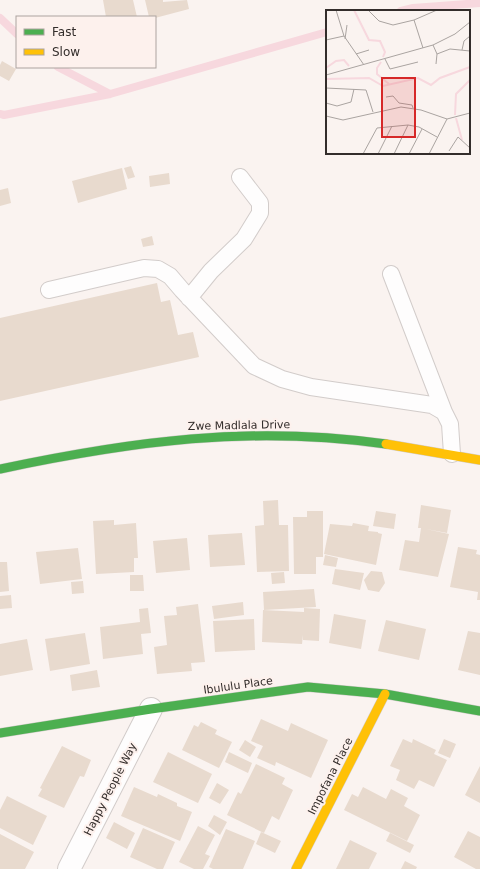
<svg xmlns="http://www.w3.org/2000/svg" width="480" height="869" viewBox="0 0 480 869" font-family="'DejaVu Sans',sans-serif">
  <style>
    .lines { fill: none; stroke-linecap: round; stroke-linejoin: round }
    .stream { stroke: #f7d8de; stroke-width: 8 }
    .building { fill: #e8dace }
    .lane-casing { stroke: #d2ccca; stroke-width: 18 }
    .street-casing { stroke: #d2ccca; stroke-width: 24 }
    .fast-casing { stroke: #d2ccca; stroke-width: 10 }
    .slow-casing { stroke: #d2ccca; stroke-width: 10 }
    .lane { stroke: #fefdfd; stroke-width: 16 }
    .street { stroke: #fefdfd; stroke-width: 22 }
    .fast { stroke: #4caf50; stroke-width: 9 }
    .slow { stroke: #ffc107; stroke-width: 9 }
    .labels { text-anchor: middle; stroke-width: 4; stroke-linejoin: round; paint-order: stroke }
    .street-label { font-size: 11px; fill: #332d2b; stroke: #fdf1ed }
    .inset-river { fill: none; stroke: #f7d8de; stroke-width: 2 }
    .inset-road { fill: none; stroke: #aaa4a1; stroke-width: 1 }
    .view { fill: #d62828; fill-opacity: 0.15; stroke: #d62828; stroke-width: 2 }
    .inset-edge { fill: none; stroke: #332d2b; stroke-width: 2 }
  </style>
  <rect width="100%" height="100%" fill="#faf3f0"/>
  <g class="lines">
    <path class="stream" d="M401,11L413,8L480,3
      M0,18L17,34
      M58,67L110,94
      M0,114L4,115L110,94L327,32"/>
  </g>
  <path class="building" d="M103,0H133L137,17H106Z
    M145,0H163V2L187,0L189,9L155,18L149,17Z
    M2,61L16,69L9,81L0,76V65Z
    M131,166L135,177L128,179L124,168Z
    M122,168L127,189L78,203L72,181Z
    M169,173L170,184L150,187L149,176Z
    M8,188L11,203L0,206V190Z
    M152,236L154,245L143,247L141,239Z
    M157,283L161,302L170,300L178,335L193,332L199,357L0,401V318Z
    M278,500L279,525H288L289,571L257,572L255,526L264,525L263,501Z
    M421,505L451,510L447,533L426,529L449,534L438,577L399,570L405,540L419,542L421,528H418Z
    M307,511H323V557H316V574H294L293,517H307Z
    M376,511L396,514L394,529L373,526Z
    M114,520V525L136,523L138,558H134V572L96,574L93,521Z
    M353,523L369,526L368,531L378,532V533L382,534L376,565L324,554L330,524L352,526Z
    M242,533L245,565L210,567L208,535Z
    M187,538L190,570L156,573L153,541Z
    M458,547L477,550L476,554L480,555V600H477L478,592L450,587Z
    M78,548L82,579L40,584L36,552Z
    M325,555L338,558L336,567L323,565Z
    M0,562H7L9,591L0,592Z
    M335,569L364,573L360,590L332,584Z
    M371,571L382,572L385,583L379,592L368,590L364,580Z
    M284,572L285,583L272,584L271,573Z
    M130,575H143L144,591H130Z
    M83,581L84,593L72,594L71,582Z
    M314,589L316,607L264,610L263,592Z
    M11,595L12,608L0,609V596Z
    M243,602L244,615L214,619L212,606Z
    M198,604L205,662L191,663L192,671L157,674L154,647L167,645L164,616L177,615L176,607Z
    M148,608L151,633L141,634L143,654L103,659L100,627L140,622L139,609Z
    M304,608L320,609L319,641L303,640V635L302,644L262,642L263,610L304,612Z
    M334,614L366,620L361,649L329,643Z
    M254,619L255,650L215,652L213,621Z
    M386,620L426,629L419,660L378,651Z
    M468,631L480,633V675L458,670Z
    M85,633L90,664L50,671L45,639Z
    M27,639L33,670L0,676V644Z
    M97,670L100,687L72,691L70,675Z
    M261,719L288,731L291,723L328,740L311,778L276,762L275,766L257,758L263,746L251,741Z
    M201,722L217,730L215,734L232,742L219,768L182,750L194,725L198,727Z
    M403,739L412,743L413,739L436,750L434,754L447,760L434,787L419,780L414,789L396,780L400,770L390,766Z
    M444,739L456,744L450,758L438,753Z
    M245,740L256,747L250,757L239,750Z
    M62,746L91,760L84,777L80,776L64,808L38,796L42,789L40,788Z
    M168,752L212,774L198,803L153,782Z
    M229,752L252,763L248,773L225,762Z
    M256,764L285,778L282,784L293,790L279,820L272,816L264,833L227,815L238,792L241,794Z
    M480,766V803L465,795Z
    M217,783L229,790L220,804L209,798Z
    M134,787L157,797L158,794L177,803V806L192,812L180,841L121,816Z
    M363,787L386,799L391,789L408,798L404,806L420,815L407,841L344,810L352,794L358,797Z
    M7,796L47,816L33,845L0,828V810Z
    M214,815L227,822L220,835L208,826Z
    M114,822L135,833L127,849L106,838Z
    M198,826L215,835L205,854L210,856L203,869H194L179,862Z
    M143,828L175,842L163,869H157L130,857Z
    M226,829L255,841L243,869H213L209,867Z
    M468,831L480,837V869H476L454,857Z
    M261,832L281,841L275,853L256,844Z
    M390,833L414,845L410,853L386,841Z
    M0,834L34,852L25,869H0Z
    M350,840L377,853L369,869H336Z
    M405,861L417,867L416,869H401Z"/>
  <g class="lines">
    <g class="lane-casing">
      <path id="lane" d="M391,274L444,412
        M49,290L144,268L158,269L170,276L182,290L254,366L282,379L311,387L432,405L444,412L450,424L452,454
        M189,298L211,271L244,239L260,213V203L240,177"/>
    </g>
    <g class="street-casing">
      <path id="street" d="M69,869L151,709"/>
    </g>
    <g class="fast-casing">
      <path id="fast" d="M0,469C133,441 249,425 386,444
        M0,733L151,709L308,687L385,694L480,711"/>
    </g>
    <g class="slow-casing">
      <path id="slow" d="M386,444L480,460
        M296,869L385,694"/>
    </g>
    <use href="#lane" class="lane"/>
    <use href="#street" class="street"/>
    <use href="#fast" class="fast"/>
    <use href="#slow" class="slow"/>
  </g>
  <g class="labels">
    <g class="street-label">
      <text transform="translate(239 425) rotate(-1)" y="4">Zwe Madlala Drive</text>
      <text transform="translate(238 685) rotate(-8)" y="4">Ibululu Place</text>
      <text transform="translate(330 776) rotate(-63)" y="4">Impofana Place</text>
      <text transform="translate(110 789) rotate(-63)" y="4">Happy People Way</text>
    </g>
  </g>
  <g transform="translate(326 10)">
    <rect width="144" height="144" fill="#faf3f0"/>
    <path class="inset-river" d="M28,0L43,30L54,31L59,42L57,47M55,52L51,58V64L63,74M0,58L10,51L18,50L23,56M0,69L43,68L57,76L92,68L105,75L114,68L144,57M129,105L130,84L144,70M130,108L136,130"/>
    <path class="inset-road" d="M10,0L18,26L38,55M42,0L53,11L67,15L88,10L111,0M88,10L97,38M19,29L21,15M0,30L18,26M107,35L111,44L110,54M136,40L138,31L144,26M30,44L43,40M111,44L124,39L144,41M59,49L64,59L92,52M0,65L107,35L129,24L144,12M0,78L40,80L47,102M60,87L67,86L73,93L86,95L87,98M0,93L11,96L25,92L28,79M0,106L17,110L75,97L95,100L121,109L144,103M123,141L132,127L144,138M37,144L51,118L82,115L93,117L111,127M52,144L66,116M68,144L82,115M83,144L96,119M103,144L121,109"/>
    <path class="view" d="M56,68H89V127H56Z"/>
    <rect width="144" height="144" class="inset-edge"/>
  </g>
  <rect x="16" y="16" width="140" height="52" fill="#fdf1ed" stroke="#aca39f"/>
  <rect x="24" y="29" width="20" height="6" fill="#4caf50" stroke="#aca39f"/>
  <text x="52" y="36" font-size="12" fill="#332d2b">Fast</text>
  <rect x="24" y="49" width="20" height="6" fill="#ffc107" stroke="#aca39f"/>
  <text x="52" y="56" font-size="12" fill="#332d2b">Slow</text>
</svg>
